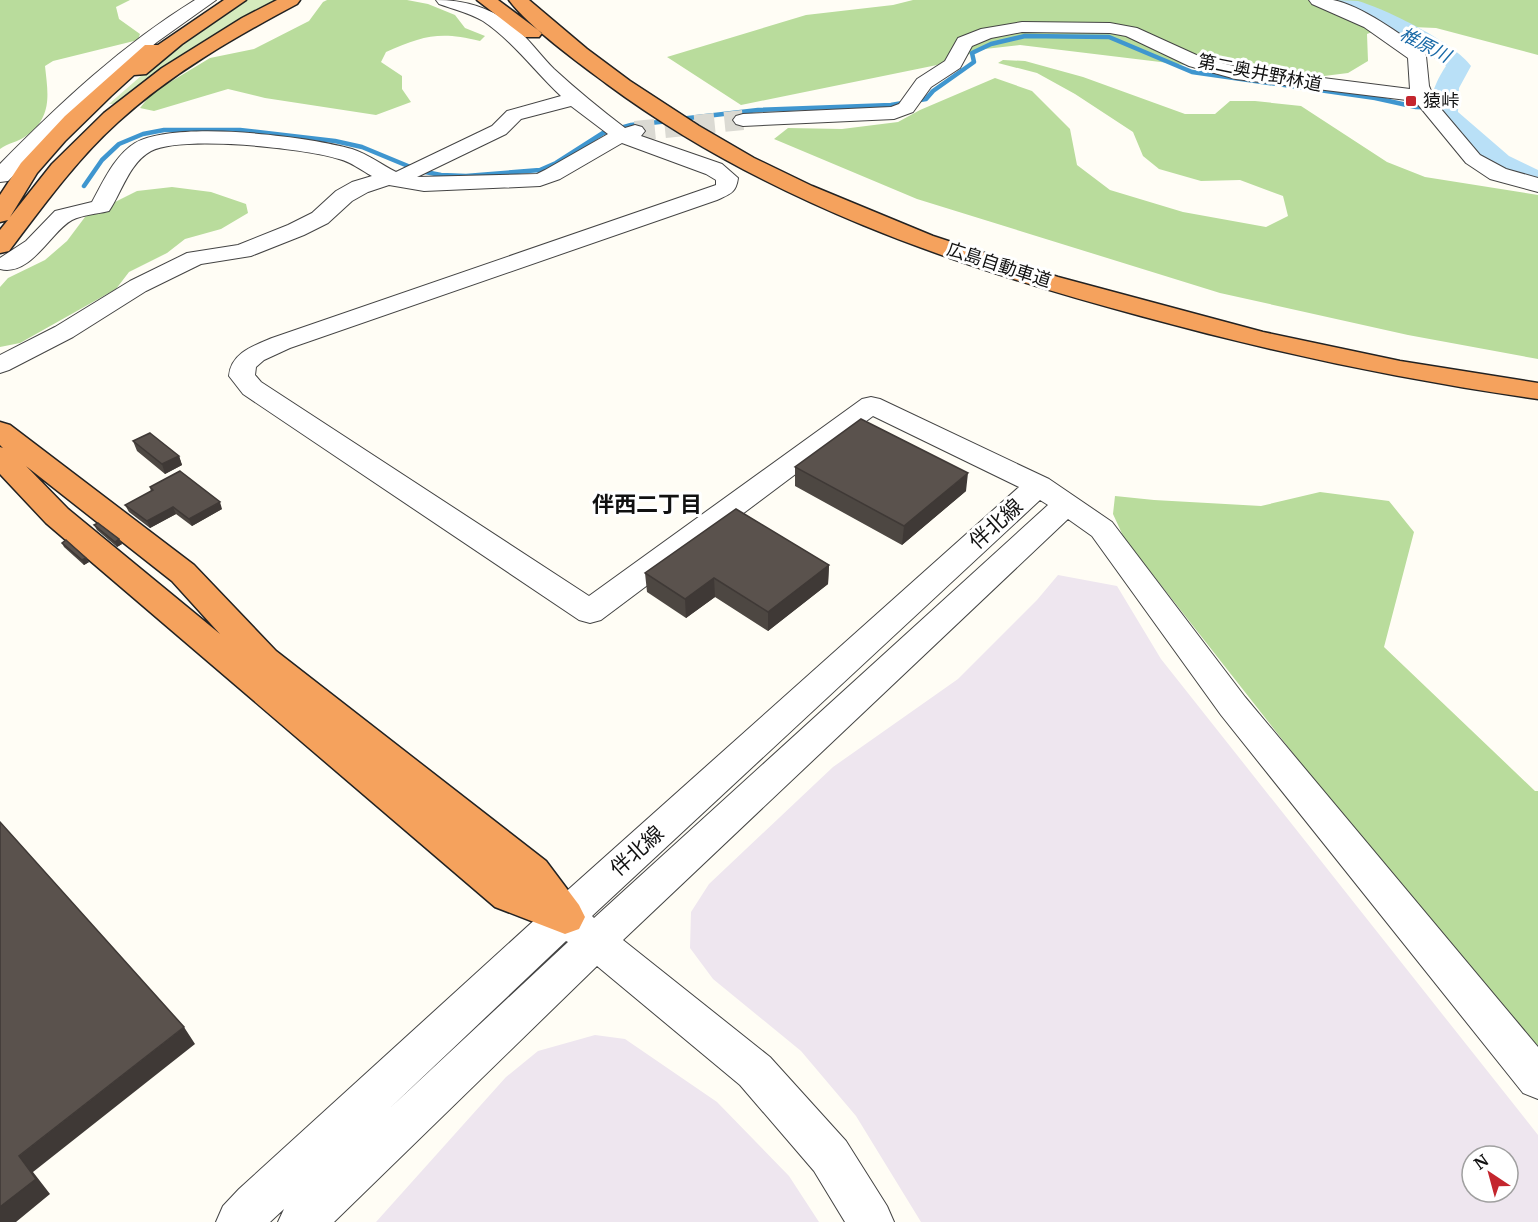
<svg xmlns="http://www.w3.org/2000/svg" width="1538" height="1222" viewBox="0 0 1538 1222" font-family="Merriweather,'Noto Sans JP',serif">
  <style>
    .industrial { fill: #eee6ef; fill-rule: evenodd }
    .green { fill: #d5ebbd }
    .forest { fill: #b9dc9c }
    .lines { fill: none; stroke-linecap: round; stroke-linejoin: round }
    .stream { stroke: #3f96cf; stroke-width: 4.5 }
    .river { fill: #b9e0f7; fill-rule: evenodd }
    .minor-tunnel { stroke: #dbdad3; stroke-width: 20; stroke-dasharray: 20 10; stroke-linecap: butt }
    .minor-casing { stroke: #444; stroke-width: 2 }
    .highway-casing { stroke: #222; stroke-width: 3 }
    .minor { fill: #fff; fill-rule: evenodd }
    .highway { fill: #f5a25d; fill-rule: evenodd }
    .wall { fill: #4d4742 }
    .shaded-wall { fill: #3f3936 }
    .building { fill: #5a524d; stroke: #3f3936; stroke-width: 1.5 }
    .poi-dot { fill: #c4262e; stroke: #fff; stroke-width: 2 }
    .labels { text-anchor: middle; stroke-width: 6; stroke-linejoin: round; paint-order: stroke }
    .far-water-label { font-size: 18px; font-style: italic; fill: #1768a6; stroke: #fff }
    .far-street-label { font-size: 18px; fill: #111; stroke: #fff }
    .far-poi-label { font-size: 18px; fill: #111; stroke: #fff; text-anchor: start }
    .street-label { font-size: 21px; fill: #111; stroke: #fff }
    .neighbourhood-label { font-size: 22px; font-weight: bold; fill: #111; stroke: #fff }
  </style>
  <rect width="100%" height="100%" fill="#fffdf5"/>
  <path class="industrial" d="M1058,575L1117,586L1161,659L1538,1135V1222H921L856,1116L801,1051L713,979L690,948L691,912L709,884L833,767L958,679L1037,600ZM1472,1156H1508V1192H1472Z
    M595,1035L625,1039L717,1102L789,1176L819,1222H376L506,1077L538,1051Z"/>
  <path class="green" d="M244,0H281C222,29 167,64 114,104H109L174,47Z"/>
  <path class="forest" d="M0,0H130L116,7L119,19L140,34L138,40L53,61L45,66C48,94 53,117 26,136C18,142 8,143 0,149Z
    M327,0H407L428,4L455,15L465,28L485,36L480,41C439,31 423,36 386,52L381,62L402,76V89L411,102L376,115L265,98L228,89L154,111L140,108L152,93L210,58L254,49L309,21L323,2Z
    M913,0H1538V55L1436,28L1388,26L1367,34L1368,61L1348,73L1300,79L1020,45L985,49L937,65L741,105L667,57L806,15L893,5Z
    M1003,60L1025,61L1083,77L1185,114H1215L1230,101H1255L1301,106L1387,162L1425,177L1538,195V359L1408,335L1220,293L917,199L774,139L788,128L842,129L898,122L920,110L995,78L1032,91L1070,129L1077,165L1110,190L1183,212L1266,227L1288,216L1283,196L1240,180L1201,181L1159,169L1143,156L1133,132L1075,94L1037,73L998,63Z
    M172,187L211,192L246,204L248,213L221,229L185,239L167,253L129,272L116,289L20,343L0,347V287L8,278L45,260L67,241L85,217L137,191Z
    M1320,492L1389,501L1414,532L1384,647L1535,791H1538V1051L1383,868L1124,538L1113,514L1115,496L1154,500L1261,506Z"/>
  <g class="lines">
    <path class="stream" d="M680,119L758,110L891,105L926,99L933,91L974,62L972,53L991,44L1025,36L1109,37L1192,72L1375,98L1416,107L1444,108
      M84,186L102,160L119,144L143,134L164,130H240L335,141L362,147L420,171L441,175L466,176L540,170L556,163L603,133L631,125L669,121"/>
    <path class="river" d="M1325,0C1335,0 1348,0 1358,1C1386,9 1455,43 1471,66L1459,88L1458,112L1509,156L1538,170V187C1495,177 1468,149 1436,119C1425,103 1436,81 1446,66L1444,64L1394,35L1328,5Z"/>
    <path class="minor-tunnel" d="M635,131L743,120"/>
    <g class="minor-casing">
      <path id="minor" d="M195,0H216L157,42L104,85L8,181L0,182V164C60,103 122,45 195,0Z
        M436,0C468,0 496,9 520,32C532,43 542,57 554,69C577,90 600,109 625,128L635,125L642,127L645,131L641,136L722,164L738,178C736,193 730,194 717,200L290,348L264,360L256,367L255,375L261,382L589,596L862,399L871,397L880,399L1049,479L1112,522L1245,697L1538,1047V1099L1523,1093L1221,715L1092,536L1068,519L623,940L770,1057L846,1141L887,1206L894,1222H845L814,1171L740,1085L597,966L334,1222H278L284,1209L270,1222H216L223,1206L239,1189L551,905L1019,487L873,416L601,620L590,623L579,620L243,394L229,376C231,353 253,346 272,338L716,185V180L706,174L622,143L560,179L540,186L424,191L389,185L368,192L352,201L328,223L304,235L251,256L201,264L146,291L73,337L9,370L0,373V355L55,327L130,281L187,253L238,245L288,225L312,213L336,191L352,182L372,176C361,170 351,162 339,159C304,148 183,135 151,151C129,163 122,192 109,211C97,214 82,215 72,220C51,231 31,277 0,269V258L26,241L55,211L92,202C103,182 115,155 135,143C176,120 306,136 352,149C368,154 382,165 396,172L492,126L507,111L561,96C535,72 513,41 483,21C470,13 453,9 439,4ZM571,106L608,134L545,170L537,174L417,177L506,134L521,119ZM1040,500L1048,505L594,918L592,916ZM566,941L568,942L390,1108Z
        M1309,0C1317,0 1326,0 1333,0C1360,5 1403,35 1424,52L1426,56L1429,86L1436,103L1480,155L1506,169L1538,178V192L1490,179L1466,163L1415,101L1236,79L1189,66L1126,36L1110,33L1022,32L991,38L972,46L960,68L931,87L913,112L894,119L743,126L736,124L733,120L736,116L743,114L891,107L899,104L917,79L945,61L958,38L981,29L1022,22L1110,23L1137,28L1203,58L1237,67L1410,89L1408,58L1364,27L1312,4Z"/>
    </g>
    <g class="highway-casing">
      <path id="highway" d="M224,0H246L182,44L146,74L134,75L111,96L65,141L37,173L10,217L52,164L104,113L162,68L242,18L277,0H300L297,4C235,37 170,74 118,122C76,160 43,206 9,251L0,253V230L8,220L0,222V195L21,163L65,116L145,45H158Z
        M477,0H498L542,33L539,37H525Z
        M509,0H529L587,49L630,81L699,126L754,158L812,186L933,236L1058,277L1263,332L1400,361L1538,383V399C1404,380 1272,352 1141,316C954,266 765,201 607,84C579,63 529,27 509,0Z
        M0,422L10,425L194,565L276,651L546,861L579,905L585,917L579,929L565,934L495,907L46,523L0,474V447L3,448L0,445ZM26,466L172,581L220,634L68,509Z"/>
    </g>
    <use href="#minor" class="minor"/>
    <use href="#highway" class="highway"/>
  </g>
  <path class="wall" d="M133,441L179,456L182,465L165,474L137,451Z
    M795,467L966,491L902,545L795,486Z
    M150,487L222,509L192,526L176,514L150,528L129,512L125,505L151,492Z
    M94,525L119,539L122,544L117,547L97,530Z
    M62,543L86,558L89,562L84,565L64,547Z
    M829,565L828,584L768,631L715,597L686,618L647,592L645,573Z"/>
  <path class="shaded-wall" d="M179,456L182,465L165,474L162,464Z
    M968,473L966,491L902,545L904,526Z
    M220,502L222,509L192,526L189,519Z
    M173,507L176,514L150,528L147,521Z
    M119,539L122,544L117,547L115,542Z
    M86,558L89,562L84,565L82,560Z
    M829,565L828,584L768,631V612Z
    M714,578L715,597L686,618L685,599Z
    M184,1027L195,1044L33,1172L50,1194L16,1222H0V1207L19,1156Z"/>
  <path class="building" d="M861,419L968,473L904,526L795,467Z
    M150,433L179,456L162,464L133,441Z
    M180,471L220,502L189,519L173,507L147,521L125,505L153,490L150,487Z
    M736,509L829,565L768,612L714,578L685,599L645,573Z
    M98,523L119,539L115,542L94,525Z
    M66,540L86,558L82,560L62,543Z
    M0,822L184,1027L19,1156L36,1179L0,1207Z"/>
  <rect class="poi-dot" x="1405" y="95" width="12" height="12" rx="3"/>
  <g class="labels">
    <g class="far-water-label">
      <text transform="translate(1425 45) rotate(27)" y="6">椎原川</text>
    </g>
    <g class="far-street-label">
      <text transform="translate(1260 73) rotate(11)" y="6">第二奥井野林道</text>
      <text transform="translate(999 265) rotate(18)" y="6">広島自動車道</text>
    </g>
    <g class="far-poi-label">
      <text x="1423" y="107">猿峠</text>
    </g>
    <g class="street-label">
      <text transform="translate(996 524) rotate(-42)" y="7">伴北線</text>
      <text transform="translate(637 851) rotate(-42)" y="7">伴北線</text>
    </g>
    <g class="neighbourhood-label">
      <text x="647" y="512">伴西二丁目</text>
    </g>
  </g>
  <g transform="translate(1490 1174) rotate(324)"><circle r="28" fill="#ffffff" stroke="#a0a0a0" stroke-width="1.5"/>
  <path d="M0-4.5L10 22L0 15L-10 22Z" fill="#c4262e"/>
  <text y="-9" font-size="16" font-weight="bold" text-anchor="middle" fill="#111111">N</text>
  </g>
</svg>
